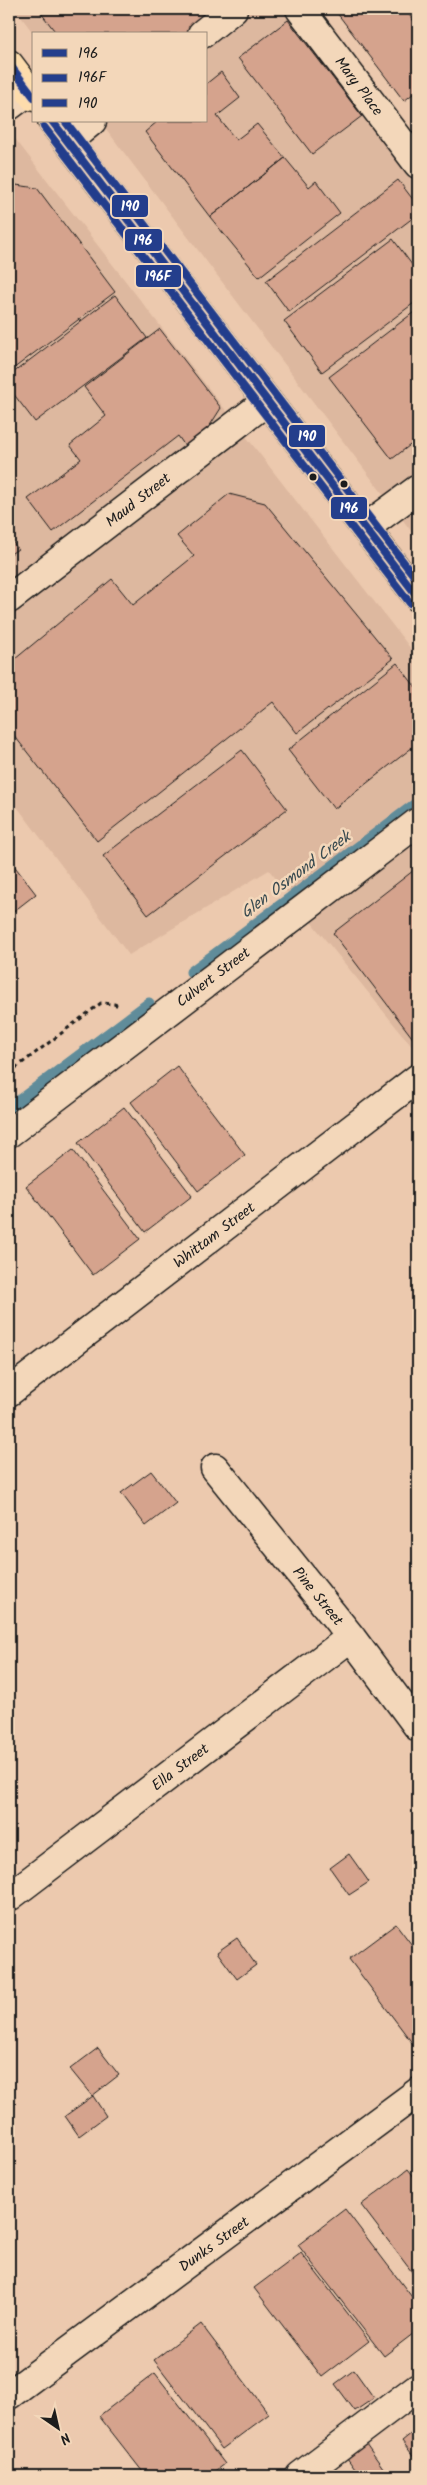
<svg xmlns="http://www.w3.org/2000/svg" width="427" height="2485" viewBox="0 0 427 2485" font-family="Kalam,sans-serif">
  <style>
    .built { fill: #ddb89f }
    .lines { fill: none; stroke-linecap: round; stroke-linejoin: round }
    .stream { stroke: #608c9a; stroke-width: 11 }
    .building { fill: #d5a38d; stroke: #1c1c1c }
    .minor-casing { stroke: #1c1c1c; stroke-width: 31 }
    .major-casing { stroke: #1c1c1c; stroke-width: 31 }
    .path { stroke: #1c1c1c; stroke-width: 3; stroke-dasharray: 4 4; stroke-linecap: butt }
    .minor { stroke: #f3d7ba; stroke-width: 28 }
    .major { stroke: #fddcac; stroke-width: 28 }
    .bus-1-casing { stroke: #f3d7ba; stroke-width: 11 }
    .bus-2-casing { stroke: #f3d7ba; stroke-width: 11 }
    .bus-3-casing { stroke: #f3d7ba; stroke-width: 11 }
    .bus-1 { stroke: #243e8c; stroke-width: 8 }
    .bus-2 { stroke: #243e8c; stroke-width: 8 }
    .bus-3 { stroke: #243e8c; stroke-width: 8 }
    .bus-dot { fill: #1c1c1c; stroke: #f3d7ba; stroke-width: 2 }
    .labels { text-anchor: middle; stroke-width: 5; stroke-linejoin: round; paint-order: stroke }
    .street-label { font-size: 15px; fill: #1c1c1c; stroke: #f3d7ba }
    .water-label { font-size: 16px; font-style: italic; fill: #384a50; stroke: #f3d7ba }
    .line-badge { stroke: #f3d7ba; stroke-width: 2 }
    .badge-label { font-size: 14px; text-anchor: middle; font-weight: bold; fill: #fff }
  </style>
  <rect width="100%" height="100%" fill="#ecc9ae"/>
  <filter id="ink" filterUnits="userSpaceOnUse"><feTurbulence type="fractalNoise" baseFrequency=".02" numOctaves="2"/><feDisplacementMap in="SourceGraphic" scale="10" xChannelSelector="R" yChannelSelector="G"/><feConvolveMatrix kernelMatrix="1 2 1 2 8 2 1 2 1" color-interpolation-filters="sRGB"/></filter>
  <g filter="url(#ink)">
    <path class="built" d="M15,9H294L418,173V540L100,121H206V34H34Z
      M9,131L418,658V1054L269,870L129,955L9,796Z"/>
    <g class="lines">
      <path class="stream" d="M191,972L418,802
        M9,1108L149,1003"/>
    </g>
    <path class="building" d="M38,9H222L189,34H57Z
      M334,9H405L418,27V90L404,101Z
      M288,20L362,116L312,154L238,58Z
      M221,72L240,98L217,116L236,140L257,124L285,158L210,217L145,132L158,121H206V84Z
      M285,158L309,187L316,181L340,213L259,277L210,217Z
      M398,180L418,206V214L289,312L266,281Z
      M16,185L37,188L115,292L9,372V191Z
      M393,239L418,273V300L322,372L284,321Z
      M115,295L147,338L35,422L9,388V376Z
      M418,309V439L392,459L329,377Z
      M160,329L221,408L209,427L185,446L178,436L53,532L28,499L81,459L70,445L106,416L84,387Z
      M229,494L265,503L393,659L297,733L273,702L97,841L9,729V664L112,579L133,605L194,556L177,536Z
      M9,537L18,549L9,555Z
      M397,663L418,690V743L334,809L288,750Z
      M242,750L287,809L148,915L103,856Z
      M9,859L36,894L9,915Z
      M418,867V1045L333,933Z
      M177,1066L245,1155L198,1191L131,1102Z
      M124,1107L192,1196L145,1232L78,1143Z
      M73,1150L140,1239L93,1275L26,1186Z
      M151,1471L176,1503L146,1526L121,1493Z
      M349,1854L369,1882L349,1895L330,1868Z
      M396,1924L418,1953V2047L416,2048L349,1959Z
      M237,1938L256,1965L237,1979L217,1952Z
      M98,2048L119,2075L92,2096L70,2069Z
      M93,2096L106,2116L79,2136L65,2116Z
      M408,2169L418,2182V2280L361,2205Z
      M345,2209L418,2305V2330L384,2356L298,2245Z
      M301,2253L369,2341L322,2377L254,2288Z
      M201,2324L269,2414L222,2449L154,2360Z
      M354,2370L374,2398L355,2411L335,2384Z
      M155,2373L225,2464L209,2476H146L99,2416Z
      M418,2428V2462L402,2441Z
      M366,2444L386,2472L379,2476H360L347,2458Z"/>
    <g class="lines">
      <g class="minor-casing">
        <path id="minor" d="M300,9L418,164
          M202,34L233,9
          M9,106L29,91
          M68,141L92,121
          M365,528L418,489
          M9,599L267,401
          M9,1133L418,822
          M9,1392L418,1078
          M215,1468L351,1637L418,1727
          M9,1897L351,1637
          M9,2395L418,2092
          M300,2476L418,2387"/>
      </g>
      <g class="major-casing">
        <path id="major" d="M9,64L34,97
          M52,121L418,597"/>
      </g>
      <path class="path" d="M9,1073L101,1003L114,1004L119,1006"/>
      <use href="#minor" class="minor"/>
      <use href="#major" class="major"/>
      <g class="bus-1-casing">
        <path id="bus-1" d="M9,64L34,97
          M52,121L418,597"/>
      </g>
      <g class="bus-2-casing">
        <path id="bus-2" d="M44,127L410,603"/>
      </g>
      <g class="bus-3-casing">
        <path id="bus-3" d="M65,121L418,581"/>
      </g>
      <use href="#bus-1" class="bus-1"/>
      <use href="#bus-2" class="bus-2"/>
      <use href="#bus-3" class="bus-3"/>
    </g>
  </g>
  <g class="bus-dot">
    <circle cx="313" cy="477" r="4.5"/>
    <circle cx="344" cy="484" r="4.5"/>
  </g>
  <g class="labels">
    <g class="street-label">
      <text transform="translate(359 86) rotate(53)" y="5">Mary Place</text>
      <text transform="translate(138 500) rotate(-38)" y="5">Maud Street</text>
      <text transform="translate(213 977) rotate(-37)" y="5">Culvert Street</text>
      <text transform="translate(214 1235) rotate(-37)" y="5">Whittam Street</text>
      <text transform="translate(318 1596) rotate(51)" y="5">Pine Street</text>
      <text transform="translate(180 1767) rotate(-37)" y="5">Ella Street</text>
      <text transform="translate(214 2244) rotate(-36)" y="5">Dunks Street</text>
    </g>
    <g class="water-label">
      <text transform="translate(295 874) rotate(-37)" y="6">Glen Osmond Creek</text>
    </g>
  </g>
  <g class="line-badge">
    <rect x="111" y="194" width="38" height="24" rx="5" fill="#243e8c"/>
    <rect x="124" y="228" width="39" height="24" rx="5" fill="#243e8c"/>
    <rect x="135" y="264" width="47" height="24" rx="5" fill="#243e8c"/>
    <rect x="288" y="424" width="38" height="24" rx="5" fill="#243e8c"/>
    <rect x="330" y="496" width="38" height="24" rx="5" fill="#243e8c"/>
  </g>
  <g class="badge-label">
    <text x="130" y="211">190</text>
    <text x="143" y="245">196</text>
    <text x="158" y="281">196F</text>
    <text x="307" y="441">190</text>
    <text x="349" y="513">196</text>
  </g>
  <rect width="427" height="2485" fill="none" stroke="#f3d7ba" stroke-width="30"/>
  <rect x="15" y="15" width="397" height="2455" fill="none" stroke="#1c1c1c" stroke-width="2" filter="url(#ink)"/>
  <rect x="32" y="32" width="175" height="90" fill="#f3d7ba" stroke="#9d8c7b"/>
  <rect x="42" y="49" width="25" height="8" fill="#243e8c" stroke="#9d8c7b"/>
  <text x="78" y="58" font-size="15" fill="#1c1c1c">196</text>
  <rect x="42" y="74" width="25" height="8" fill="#243e8c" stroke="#9d8c7b"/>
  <text x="78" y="82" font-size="15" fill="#1c1c1c">196F</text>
  <rect x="42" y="99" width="25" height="8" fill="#243e8c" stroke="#9d8c7b"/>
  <text x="78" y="108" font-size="15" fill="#1c1c1c">190</text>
  <g transform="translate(58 2428) rotate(146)" stroke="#f3d7ba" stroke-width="4" paint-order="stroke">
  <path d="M0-4L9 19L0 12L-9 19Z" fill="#1c1c1c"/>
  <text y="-8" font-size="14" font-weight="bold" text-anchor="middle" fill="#1c1c1c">N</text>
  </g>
</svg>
